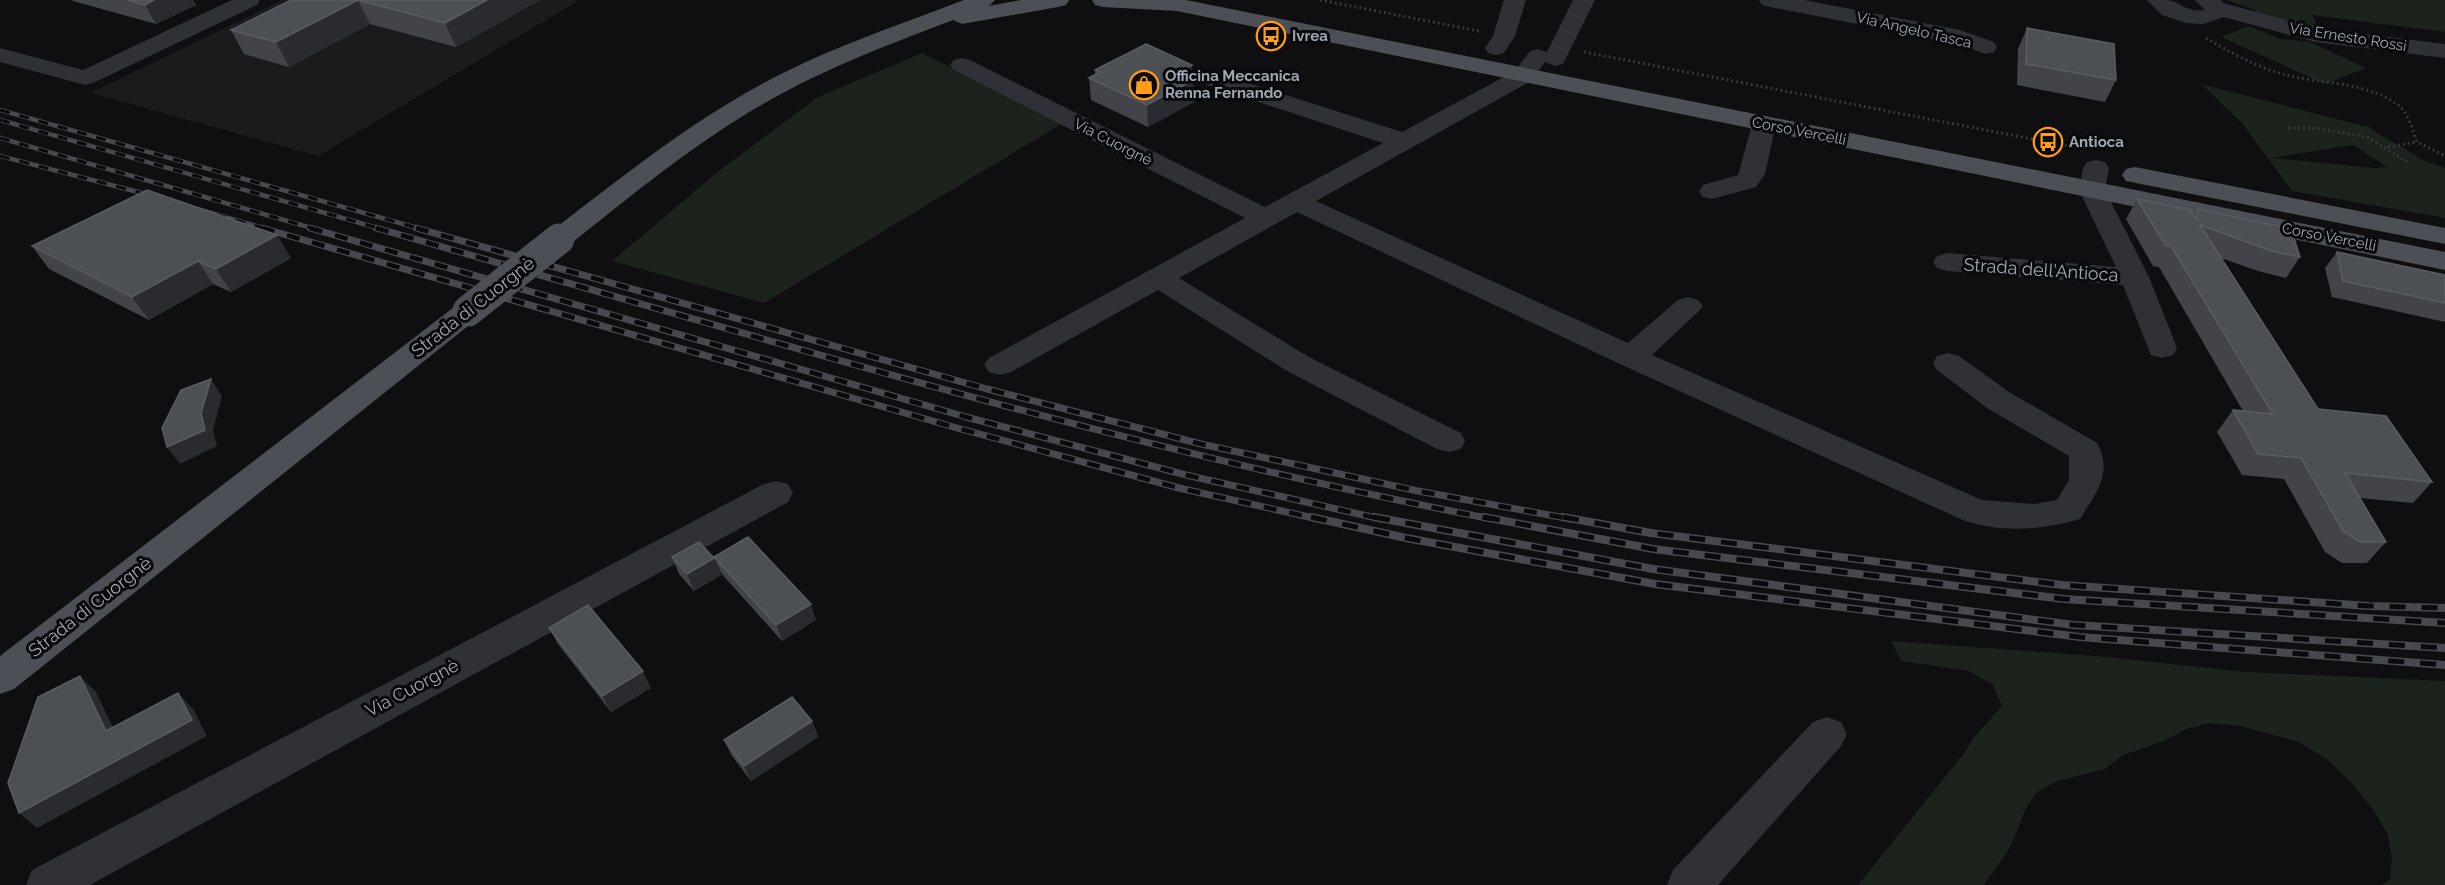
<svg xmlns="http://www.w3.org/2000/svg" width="2445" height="885" viewBox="0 0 2445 885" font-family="Raleway,sans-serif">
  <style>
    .built { fill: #1b1b1e }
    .green { fill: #1b231c; fill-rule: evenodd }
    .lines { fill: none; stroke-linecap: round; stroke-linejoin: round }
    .path { stroke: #36383d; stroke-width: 3; stroke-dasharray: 2 3; stroke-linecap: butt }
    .minor { fill: #303136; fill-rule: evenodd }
    .major { fill: #4c4f55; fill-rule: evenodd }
    .rail-far2-casing { stroke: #47494f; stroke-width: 4.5 }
    .rail-far1-casing { stroke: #47494f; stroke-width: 7 }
    .rail-casing { stroke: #47494f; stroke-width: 8 }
    .rail-far2 { stroke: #0a0a0c; stroke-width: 3; stroke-dasharray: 10; stroke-linecap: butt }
    .rail-far1 { stroke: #0a0a0c; stroke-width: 4.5; stroke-dasharray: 13; stroke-linecap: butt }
    .rail { stroke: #0a0a0c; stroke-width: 5; stroke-dasharray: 16; stroke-linecap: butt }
    .major-bridge { stroke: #4c4f55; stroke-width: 31 }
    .wall { fill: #424449 }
    .shaded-wall { fill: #292b2e }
    .building { fill: #4c4f54; stroke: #595d63; stroke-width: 1.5 }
    .labels { text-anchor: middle; stroke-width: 6; stroke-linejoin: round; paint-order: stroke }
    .far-street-label { font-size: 15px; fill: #9fa7b3; stroke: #0a0a0c }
    .far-poi-label { font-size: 15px; font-weight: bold; fill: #9fa7b3; stroke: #0a0a0c; text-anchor: start }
    .street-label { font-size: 18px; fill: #9fa7b3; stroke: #0a0a0c }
  </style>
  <rect width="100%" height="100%" fill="#0f0f11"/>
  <path class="built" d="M282,0H580L318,156L91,93Z"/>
  <path class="green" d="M2226,0H2445V32L2312,15L2319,29L2256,14L2255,10Z
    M2249,26L2280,39L2310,42L2366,68L2325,84L2221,37Z
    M922,53L1063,123L764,303L612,261L719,171L818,97Z
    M2201,84L2368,127L2423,160L2445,168V218L2292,191L2242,123ZM2353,145L2387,167L2374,168L2272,158Z
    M1891,641L2096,656L2247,672L2445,681V885H2381L2390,880L2392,857L2387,833L2372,808L2352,783L2328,760L2299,742L2240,726L2210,723L2186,729L2166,740L2121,756L2105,769L2058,781L2038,791L2026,808L2010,848L1984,885H1858L1965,752L1975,736L2002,706L1993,685L1969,671L1901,661Z"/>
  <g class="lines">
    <path class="path" d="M1320,0L1479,31
      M2206,38C2231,53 2258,68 2286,75C2322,84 2367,82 2398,105C2409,113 2412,130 2417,142L2445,156
      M1584,52L2083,149
      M2288,128H2315L2367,137L2409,163
      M2388,147L2417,142"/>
    <path class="minor" d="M232,0H260L257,5L93,83L85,85L0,62V48L83,70Z
      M1504,0H1526L1515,36L1504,53L1496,55L1488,53L1485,48L1493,36Z
      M1573,0H1595L1563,64L1555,66L1545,62L1531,81L1316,201L1628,343L1678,300L1688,297L1698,300L1703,306L1698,312L1652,355L1982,500L2035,504L2057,500L2069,480V456L1987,408L1937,370L1933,363L1937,356L1948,353L1959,356L2009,392L2097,443C2114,472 2095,494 2080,519C2042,530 2003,533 1965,521L1620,364L1297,212L1179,278L1309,357L1461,433L1465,441L1461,449L1449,452L1437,449L1287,371L1158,290L1011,372L1000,375L989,372L984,365L989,358L1245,218L954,70L950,65L954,60L962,58L970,60L1265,207L1383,143L1207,85L1203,80L1207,75L1215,73L1223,75L1402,132L1515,71L1530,51L1538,49L1547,52Z
      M1759,0H1804L1960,30L1994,42L1997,47L1994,52L1986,54L1954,43L1770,7L1762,5Z
      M2147,0C2154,0 2161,0 2167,0C2182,2 2186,13 2205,10L2195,0H2221L2223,3L2316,28L2445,44V58L2315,42L2224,17L2203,24L2186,23L2162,15Z
      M1764,117L1773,119L1776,124L1765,174L1756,187L1712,199L1703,197L1699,191L1703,185L1738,175L1752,124L1755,119Z
      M2096,160L2105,162L2109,168L2105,190L2149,277L2177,348L2173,355L2162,358L2151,355L2123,285L1947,271L1937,268L1933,262L1937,256L1947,253L2116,267L2079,190L2083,168L2087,162Z
      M776,481L788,484L793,493L788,502L90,885H26L32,870L764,484Z
      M1827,717L1841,722L1847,734L1841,746L1718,885H1667L1673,870L1813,722Z"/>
    <path class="major" d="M964,0H995L989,6L1021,0H1069L1066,5L1058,7L962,24L953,20C895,42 836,64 781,94C704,135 637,191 569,245L559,247L549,245L545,239L549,233C618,180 686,125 762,84C826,49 896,26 964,0Z
      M1092,0H1186L2445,252V270L1177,11L1103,7L1095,5Z
      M2135,167L2445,228V244L2126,181L2122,175L2126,169Z
      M468,302L478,304L483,311L478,318L14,689L0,694V656L458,304Z"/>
    <g class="rail-far2-casing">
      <path id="rail-far2" d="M0,110L421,229
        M0,120L381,229
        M0,138L315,229
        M0,156L157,197
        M197,209L267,229"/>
    </g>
    <g class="rail-far1-casing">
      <path id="rail-far1" d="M262,228L957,428L1179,488L1318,519
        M310,228L966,417L1186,475L1381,519
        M376,228C746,333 1114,447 1492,519
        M416,228L987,389L1201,444L1418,491L1571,519"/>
    </g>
    <g class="rail-casing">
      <path id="rail" d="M1311,517L1406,538L1655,584L2080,637L2445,665
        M1374,517L1653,569L2074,625L2445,648
        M1484,517L1653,549L2064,599L2445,623
        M1563,517L1651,533L2062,585L2369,606L2445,608"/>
    </g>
    <use href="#rail-far2" class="rail-far2"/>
    <use href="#rail-far1" class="rail-far1"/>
    <use href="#rail" class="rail"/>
    <path class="major-bridge" d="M468,311L559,239"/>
  </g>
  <path class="wall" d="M72,0H193L196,5L156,24L73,1Z
    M291,0H540L456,47L370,24L289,67L244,54L231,30Z
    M2027,28L2116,80L2105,102L2017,85L2018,49Z
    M1095,70L1192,79L1193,80L1194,102L1148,127L1091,100L1089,78L1095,75Z
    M2137,199L2194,216L2198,209L2300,257L2286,278L2258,271L2221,258L2318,409L2432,482L2413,503L2360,498L2386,542L2367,563H2342L2325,552L2284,479L2242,475L2217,432L2233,410L2243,411L2159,267L2153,266L2126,219Z
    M32,246L291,258L231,292L213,284L149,320L49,269Z
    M2337,252L2445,275V322L2332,297L2325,268Z
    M672,557L714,558L721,575L694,591L679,574Z
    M714,557L816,620L782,641L721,573Z
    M549,628L651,688L611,712L558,644Z
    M812,721L818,737L751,781L732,756L724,740Z"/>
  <path class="shaded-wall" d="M154,0H193L196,5L156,24L145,5Z
    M358,0L370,24L289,67L276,42Z
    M487,0H540L456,47L445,23Z
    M1192,65L1194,102L1148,127L1147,105L1178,73Z
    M277,235L291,258L231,292L216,269Z
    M198,261L213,284L149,320L132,297Z
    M211,379L222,396L213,430L217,446L180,464L167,447Z
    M714,558L721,575L694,591L687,574Z
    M811,604L816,620L782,641L776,625Z
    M643,671L651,688L611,712L602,696Z
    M80,676L96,692L122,747L106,731Z
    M178,693L193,709L207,736L37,828L19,813Z
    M812,721L818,737L751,781L744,766Z"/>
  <path class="building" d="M128,0H154L145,5Z
    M291,0H487L445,23L358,0L276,42L231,30Z
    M2027,28L2114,44L2116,80L2026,64Z
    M1146,44L1192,65L1178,73L1193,80L1147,105L1089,78L1100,72L1095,70Z
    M147,190L277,235L216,269L198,261L132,297L32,246Z
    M2137,199L2190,210L2196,219L2198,209L2291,229L2300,257L2272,251L2200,225L2318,409L2386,416L2432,482L2345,473L2386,542H2360L2343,531L2301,458L2258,454L2233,410L2273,414L2171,246H2166Z
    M2337,252L2445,275V303L2343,281Z
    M211,379L201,413L205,430L167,447L162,428L181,390Z
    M748,537L811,604L776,625L714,557Z
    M699,542L714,558L687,574L672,557Z
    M588,605L643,671L602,696L549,628Z
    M80,676L106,731L178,693L192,720L19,813L8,783L38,697Z
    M792,697L812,721L744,766L724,740Z"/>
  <defs>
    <g id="bus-ring" transform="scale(1.5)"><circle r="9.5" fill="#0a0a0c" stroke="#ff9c19" stroke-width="1.5"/><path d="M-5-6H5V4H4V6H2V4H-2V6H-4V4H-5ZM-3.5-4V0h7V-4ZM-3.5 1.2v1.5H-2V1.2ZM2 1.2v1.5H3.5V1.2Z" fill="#ff9c19"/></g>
    <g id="shop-ring" transform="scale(1.5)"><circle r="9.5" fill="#0a0a0c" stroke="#ff9c19" stroke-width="1.5"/><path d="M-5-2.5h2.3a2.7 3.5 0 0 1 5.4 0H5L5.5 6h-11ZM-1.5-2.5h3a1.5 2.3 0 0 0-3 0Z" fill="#ff9c19"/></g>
  </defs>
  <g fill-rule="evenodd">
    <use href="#bus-ring" x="1271" y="36"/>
    <use href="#shop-ring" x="1144" y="85"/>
    <use href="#bus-ring" x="2048" y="142"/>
  </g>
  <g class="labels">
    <g class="far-street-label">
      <text transform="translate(1914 30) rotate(13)" y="5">Via Angelo Tasca</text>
      <text transform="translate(2348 37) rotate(9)" y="5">Via Ernesto Rossi</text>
      <text transform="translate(1799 131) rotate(11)" y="5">Corso Vercelli</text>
      <text transform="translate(1113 142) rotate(27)" y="5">Via Cuorgnè</text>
      <text transform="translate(2329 237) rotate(11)" y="5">Corso Vercelli</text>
    </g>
    <g class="far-poi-label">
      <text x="1292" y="41">Ivrea</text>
      <text x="1165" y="81">Officina Meccanica<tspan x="1165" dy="17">Renna Fernando</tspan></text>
      <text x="2069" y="147">Antioca</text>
    </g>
    <g class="street-label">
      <text transform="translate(2041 270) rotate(4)" y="6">Strada dell'Antioca</text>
      <text transform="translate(473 307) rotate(-38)" y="6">Strada di Cuorgnè</text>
      <text transform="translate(90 607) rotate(-38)" y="6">Strada di Cuorgnè</text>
      <text transform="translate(412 688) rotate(-28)" y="6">Via Cuorgnè</text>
    </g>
  </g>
</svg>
